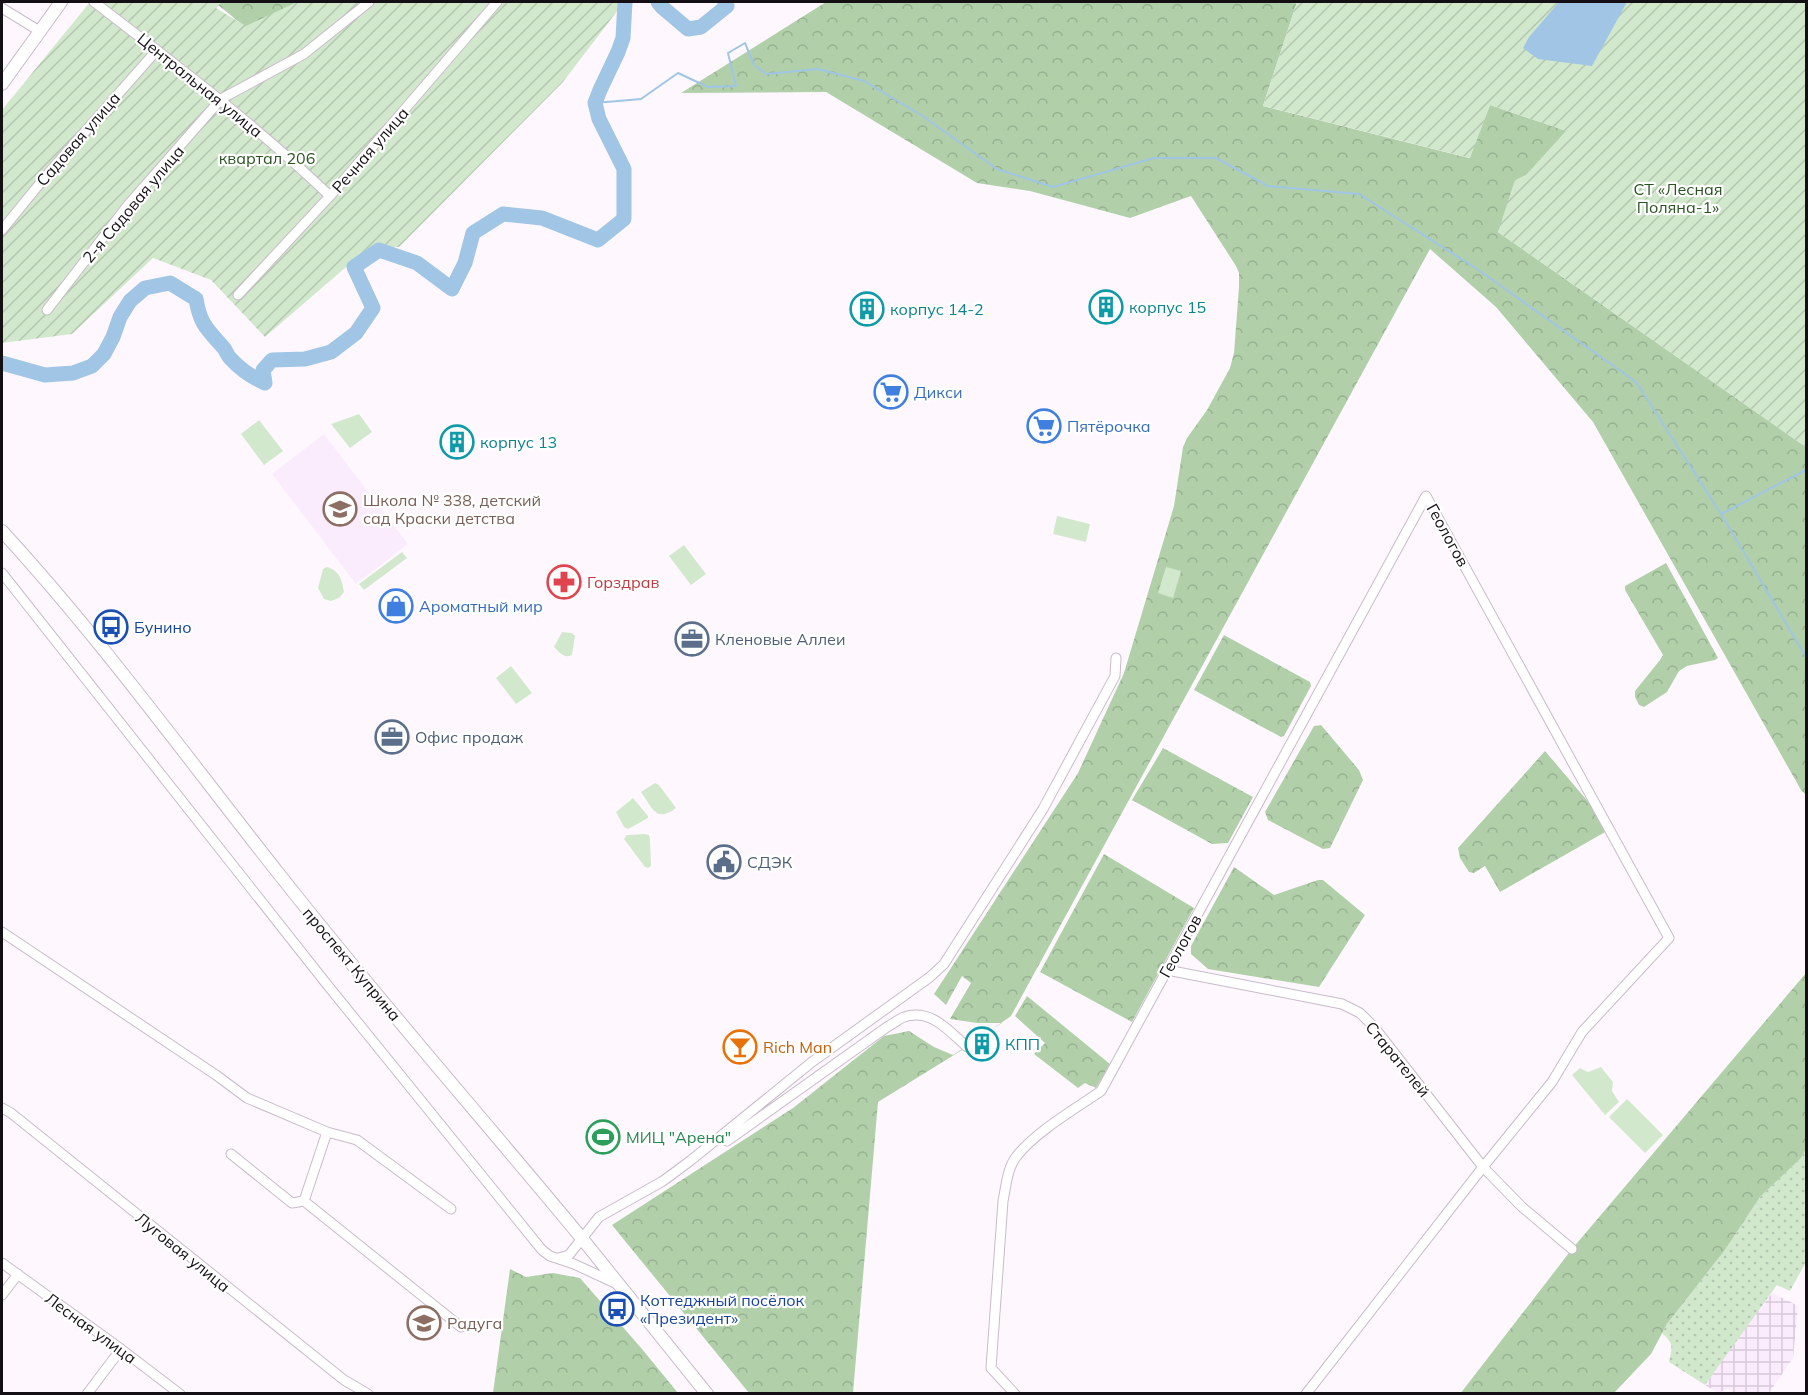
<svg xmlns="http://www.w3.org/2000/svg" width="1808" height="1395" viewBox="0 0 1808 1395" font-family="Mulish,sans-serif">
  <style>
    .built { fill: #fbecfd }
    .industrial { fill: url(#industrial-grid) }
    .grass { fill: url(#grass-dots) }
    .forest { fill: url(#forest-crowns) }
    .park { fill: #d2e8cd }
    .garden { fill: url(#garden-furrows) }
    .water { fill: #a0c5e5 }
    .lines { fill: none; stroke-linecap: round; stroke-linejoin: round }
    .stream { stroke: #a0c5e5; stroke-width: 2 }
    .river { stroke: #a0c5e5; stroke-width: 15 }
    .street-casing { stroke: #c9bbca; stroke-width: 11 }
    .secondary-casing { stroke: #c9bbca; stroke-width: 14 }
    .street { stroke: #fff; stroke-width: 9 }
    .secondary { stroke: #fff; stroke-width: 12 }
    .labels { text-anchor: middle; stroke-width: 4.5; stroke-linejoin: round; paint-order: stroke }
    .street-label { font-size: 16px; fill: #140f14; stroke: #fff }
    .park-label { font-size: 16px; fill: #2a5321; stroke: #fff }
    .culture-label { font-size: 16px; fill: #0d838f; stroke: #fff; text-anchor: start }
    .shop-label { font-size: 16px; fill: #366cbe; stroke: #fff; text-anchor: start }
    .education-label { font-size: 16px; fill: #785e54; stroke: #fff; text-anchor: start }
    .health-label { font-size: 16px; fill: #be3a42; stroke: #fff; text-anchor: start }
    .transit-label { font-size: 16px; fill: #164399; stroke: #fff; text-anchor: start }
    .service-label { font-size: 16px; fill: #4e5e75; stroke: #fff; text-anchor: start }
    .food-label { font-size: 16px; fill: #c56008; stroke: #fff; text-anchor: start }
    .leisure-label { font-size: 16px; fill: #27864d; stroke: #fff; text-anchor: start }
  </style>
  <defs>
    <pattern id="industrial-grid" width="8" height="8" patternUnits="userSpaceOnUse" patternTransform="scale(1.5)"><rect width="8" height="8" fill="#fbecfd"/><path d="M0 4h8M4 0v8" fill="none" stroke="#d6c9d8"/></pattern>
    <pattern id="grass-dots" width="8" height="8" patternUnits="userSpaceOnUse" patternTransform="scale(1.5)"><rect width="8" height="8" fill="#d2e8cd"/><path d="M2 2h.1M6 6h.1" fill="none" stroke="#b3c6af" stroke-width="1.8" stroke-linecap="round"/></pattern>
    <pattern id="forest-crowns" width="20" height="18" patternUnits="userSpaceOnUse" patternTransform="scale(1.5)"><rect width="20" height="18" fill="#b1d0aa"/><path d="M2 6a3 3 0 1 1 6 0M12 15a3 3 0 1 1 6 0" fill="none" stroke="#97b191"/></pattern>
    <pattern id="garden-furrows" width="10" height="10" patternUnits="userSpaceOnUse" patternTransform="scale(1.5)"><rect width="10" height="10" fill="#d2e8cd"/><path d="M-1 1l2-2M0 10L10 0M9 11l2-2" fill="none" stroke="#b3c6af"/></pattern>
  </defs>
  <rect width="100%" height="100%" fill="#fef8fe"/>
  <path class="built" d="M324,434L408,544L356,584L272,474Z"/>
  <path class="industrial" d="M1772,1293L1793,1303L1798,1307L1793,1358L1769,1393H1735L1727,1389L1718,1393L1705,1385L1731,1347Z"/>
  <path class="grass" d="M1806,1149V1262L1790,1291L1777,1285L1705,1385L1669,1362C1672,1346 1674,1344 1662,1333L1667,1324L1725,1250L1760,1197L1801,1158Z"/>
  <path class="forest" d="M223,2H308L248,29L218,5Z
    M826,2H1297L1263,106L1469,158L1490,105L1567,131L1526,176L1498,232L1806,447V795L1801,790L1593,422L1496,307L1430,249L1011,1016L967,1047L878,1102L853,1393H749L612,1225L793,1108L884,1036L909,1031L934,1047L953,1055L1002,1023H977L950,1019L971,983L962,976L946,1005L934,994L1078,773L1124,673L1174,506L1183,447L1187,438L1207,410L1230,368L1234,353L1239,287V273L1236,266L1191,196L1130,218L1030,191L977,183L826,92L681,93Z
    M1666,563L1718,658L1715,660L1687,666L1679,671L1667,692L1644,707L1639,705L1635,697V691L1660,660L1663,655L1625,590V586Z
    M1224,635L1310,682L1311,686L1284,736L1281,737L1194,690Z
    M1321,725L1359,770L1363,780L1330,848L1323,849L1268,820L1265,812L1314,726Z
    M1163,748L1253,797L1228,843L1212,844L1132,800Z
    M1545,751L1591,805L1607,831L1500,892L1485,866L1474,873L1469,872L1460,858L1458,848Z
    M1104,854L1194,908L1132,1022L1040,972Z
    M1234,867L1274,895L1318,880H1323L1365,915L1319,987L1208,969L1191,954V946Z
    M1806,973V1149L1801,1158L1760,1197L1725,1250L1667,1324L1651,1354L1614,1393L1460,1394L1572,1249Z
    M1027,996L1110,1064L1096,1088L1085,1083L1078,1088L1034,1054L1045,1043L1015,1016Z
    M510,1269L526,1277L553,1273L580,1278L642,1349L678,1393H493Z"/>
  <path class="park" d="M359,414L372,432L350,448L331,424Z
    M259,420L283,451L264,465L241,434Z
    M1057,516L1090,524L1086,542L1053,534Z
    M684,545L706,574L691,585L669,556Z
    M402,552L407,558L364,590L359,584Z
    M327,567C340,571 342,580 344,592L339,598L331,601L324,599L318,588L323,569Z
    M1166,567L1181,571L1173,598L1158,593Z
    M562,632L572,633L575,636L572,655C564,659 559,652 554,647Z
    M511,666L532,693L516,704L496,678Z
    M655,783L659,785L676,808C656,823 653,809 641,792Z
    M633,798L648,816V818L628,829L624,827L616,812Z
    M645,834L649,835L650,839L651,866L648,868L645,867L624,839L627,835Z
    M1601,1067L1613,1082L1612,1091L1619,1102L1605,1115L1572,1075L1580,1068L1588,1072Z
    M1627,1099L1663,1135L1645,1153L1609,1117Z"/>
  <path class="garden" d="M90,2H222L216,8L246,26L297,2H624L563,82L399,247L367,249L265,337L211,280L153,258L72,334L2,343V110Z
    M1297,2H1806V447L1498,232L1515,180L1526,175L1566,131L1490,105L1470,158L1263,106Z"/>
  <path class="water" d="M1559,2H1627L1592,66L1538,59L1523,48L1529,37Z"/>
  <g class="lines">
    <path class="stream" d="M595,103L641,99L678,73L708,87L736,86L728,53L745,43L754,65L766,74L818,69L864,81L921,115L997,169L1053,187L1154,158H1216L1268,186L1359,194L1477,269L1636,382L1721,514L1806,657
      M1721,514L1806,470"/>
    <path class="river" d="M658,2L662,7L688,29L701,27L727,6L725,2
      M2,363L45,375L73,373L92,366L104,354L113,337L120,317L130,301L145,288L170,283L196,299C200,324 207,329 223,347C226,350 227,355 230,358C240,369 251,377 265,383L263,370L272,360L305,359L331,352L356,333L373,308L354,267L379,250L417,263L452,289L465,263L473,233L503,214L542,218L598,240L624,219V169L599,119L595,103L600,90L618,52L623,38L625,2"/>
    <g class="street-casing">
      <path id="street" d="M94,2C175,64 256,125 330,196
        M2,8L41,32
        M2,230L46,176L157,50
        M238,295L330,196L497,2
        M47,310L128,205L221,99L304,54L369,2
        M2,573L325,982L542,1250L550,1256L574,1264L617,1284
        M2,932L216,1075L247,1098L327,1132L357,1140L451,1209
        M1167,970L1342,1004L1360,1013L1374,1027L1483,1167L1522,1207L1572,1249
        M2,1108L11,1113L344,1380L368,1394
        M327,1132L304,1201L461,1327
        M722,1135L727,1141L887,1027C893,1024 899,1019 904,1017C931,1008 949,1031 967,1047
        M231,1154L292,1203L304,1201
        M559,1258L569,1255L599,1217L663,1181L690,1161L812,1062L930,977L944,964L1043,809L1115,676L1116,658
        M2,1263L121,1349L180,1394
        M2,1295L18,1274
        M87,1394L121,1349
        M1015,1394L991,1368L1003,1201C1006,1187 1007,1169 1016,1157C1035,1132 1075,1109 1101,1091L1426,496L1669,938L1582,1032L1552,1082L1483,1167L1306,1394"/>
    </g>
    <g class="secondary-casing">
      <path id="secondary" d="M2,84L61,2
        M2,531C103,641 190,762 283,879C380,1002 484,1120 584,1241C625,1292 666,1343 707,1394"/>
    </g>
    <use href="#street" class="street"/>
    <use href="#secondary" class="secondary"/>
  </g>
  <defs>
    <g id="building-ring" transform="scale(1.725)"><circle r="9.5" fill="#fff" stroke="#0f9aa8" stroke-width="1.5"/><path d="M-4-6H4V6H1V3H-1V6H-4ZM-2.5-4.3h1.7v1.8h-1.7ZM.8-4.3h1.7v1.8H.8ZM-2.5-1h1.7V.8h-1.7ZM.8-1h1.7V.8H.8Z" fill="#0f9aa8"/></g>
    <g id="supermarket-ring" transform="scale(1.725)"><circle r="9.5" fill="#fff" stroke="#3f7fe0" stroke-width="1.5"/><path d="M-6-5.5h2.5l.6 2H6L4.5 2H-2.5L-4.4-4H-6ZM-1.5 3.2a1.3 1.3 0 1 0 .1 0ZM3 3.2a1.3 1.3 0 1 0 .1 0Z" fill="#3f7fe0"/></g>
    <g id="school-ring" transform="scale(1.725)"><circle r="9.5" fill="#fff" stroke="#8d6e63" stroke-width="1.5"/><path d="M0-5L7-2L0 1L-7-2ZM-4 1L0 2.5L4 1V4Q0 6-4 4Z" fill="#8d6e63"/></g>
    <g id="pharmacy-ring" transform="scale(1.725)"><circle r="9.5" fill="#fff" stroke="#e0444e" stroke-width="1.5"/><path d="M-2-6h4v4h4v4h-4v4h-4v-4h-4v-4h4Z" fill="#e0444e"/></g>
    <g id="shop-ring" transform="scale(1.725)"><circle r="9.5" fill="#fff" stroke="#3f7fe0" stroke-width="1.5"/><path d="M-5-2.5h2.3a2.7 3.5 0 0 1 5.4 0H5L5.5 6h-11ZM-1.5-2.5h3a1.5 2.3 0 0 0-3 0Z" fill="#3f7fe0"/></g>
    <g id="bus-ring" transform="scale(1.725)"><circle r="9.5" fill="#fff" stroke="#1a4fb4" stroke-width="1.5"/><path d="M-5-6H5V4H4V6H2V4H-2V6H-4V4H-5ZM-3.5-4V0h7V-4ZM-3.5 1.2v1.5H-2V1.2ZM2 1.2v1.5H3.5V1.2Z" fill="#1a4fb4"/></g>
    <g id="office-ring" transform="scale(1.725)"><circle r="9.5" fill="#fff" stroke="#5c6f8a" stroke-width="1.5"/><path d="M-6-3h4V-5.5h4V-3h4V5H-6ZM-1-4.5V-3h2v-1.5ZM-6 0V1H6V0Z" fill="#5c6f8a"/></g>
    <g id="civic-ring" transform="scale(1.725)"><circle r="9.5" fill="#fff" stroke="#5c6f8a" stroke-width="1.5"/><path d="M-.6-6.5H3V-4.5H.6V-3L4-1V1h2V6H-6V1h2V-1L-.6-3ZM-1.2 2.5V6h2.4V2.5Z" fill="#5c6f8a"/></g>
    <g id="bar-ring" transform="scale(1.725)"><circle r="9.5" fill="#fff" stroke="#e8710a" stroke-width="1.5"/><path d="M-6-5H6L.8 .8V4.5H3.5V6h-7V4.5H-.8V.8Z" fill="#e8710a"/></g>
    <g id="stadium-ring" transform="scale(1.725)"><circle r="9.5" fill="#fff" stroke="#2e9e5b" stroke-width="1.5"/><path d="M0-5a6.5 5 0 1 0 0 10a6.5 5 0 1 0 0-10ZM-3.5-1.8h7v3.6h-7Z" fill="#2e9e5b"/></g>
  </defs>
  <g fill-rule="evenodd">
    <use href="#building-ring" x="1106" y="307"/>
    <use href="#building-ring" x="867" y="309"/>
    <use href="#supermarket-ring" x="891" y="392"/>
    <use href="#supermarket-ring" x="1044" y="426"/>
    <use href="#building-ring" x="457" y="442"/>
    <use href="#school-ring" x="340" y="509"/>
    <use href="#pharmacy-ring" x="564" y="582"/>
    <use href="#shop-ring" x="396" y="606"/>
    <use href="#bus-ring" x="111" y="627"/>
    <use href="#office-ring" x="692" y="639"/>
    <use href="#office-ring" x="392" y="737"/>
    <use href="#civic-ring" x="724" y="862"/>
    <use href="#building-ring" x="982" y="1044"/>
    <use href="#bar-ring" x="740" y="1047"/>
    <use href="#stadium-ring" x="603" y="1137"/>
    <use href="#bus-ring" x="617" y="1309"/>
    <use href="#school-ring" x="424" y="1323"/>
  </g>
  <g class="labels">
    <g class="street-label">
      <text transform="translate(200 85) rotate(39)" y="6">Центральная улица</text>
      <text transform="translate(78 139) rotate(-49)" y="6">Садовая улица</text>
      <text transform="translate(370 150) rotate(-49)" y="6">Речная улица</text>
      <text transform="translate(133 204) rotate(-50)" y="6">2-я Садовая улица</text>
      <text transform="translate(1448 535) rotate(61)" y="6">Геологов</text>
      <text transform="translate(1180 946) rotate(-61)" y="6">Геологов</text>
      <text transform="translate(352 964) rotate(50)" y="6">проспект Куприна</text>
      <text transform="translate(1398 1059) rotate(51)" y="6">Старателей</text>
      <text transform="translate(183 1252) rotate(39)" y="6">Луговая улица</text>
      <text transform="translate(91 1328) rotate(36)" y="6">Лесная улица</text>
    </g>
    <g class="park-label">
      <text x="267" y="164">квартал 206</text>
      <text x="1678" y="195">СТ «Лесная<tspan x="1678" dy="18">Поляна-1»</tspan></text>
    </g>
    <g class="culture-label">
      <text x="1129" y="313">корпус 15</text>
      <text x="890" y="315">корпус 14-2</text>
      <text x="480" y="448">корпус 13</text>
      <text x="1005" y="1050">КПП</text>
    </g>
    <g class="shop-label">
      <text x="914" y="398">Дикси</text>
      <text x="1067" y="432">Пятёрочка</text>
      <text x="419" y="612">Ароматный мир</text>
    </g>
    <g class="education-label">
      <text x="363" y="506">Школа № 338, детский<tspan x="363" dy="18">сад Краски детства</tspan></text>
      <text x="447" y="1329">Радуга</text>
    </g>
    <g class="health-label">
      <text x="587" y="588">Горздрав</text>
    </g>
    <g class="transit-label">
      <text x="134" y="633">Бунино</text>
      <text x="640" y="1306">Коттеджный посёлок<tspan x="640" dy="18">«Президент»</tspan></text>
    </g>
    <g class="service-label">
      <text x="715" y="645">Кленовые Аллеи</text>
      <text x="415" y="743">Офис продаж</text>
      <text x="747" y="868">СДЭК</text>
    </g>
    <g class="food-label">
      <text x="763" y="1053">Rich Man</text>
    </g>
    <g class="leisure-label">
      <text x="626" y="1143">МИЦ "Арена"</text>
    </g>
  </g>
  <rect width="1808" height="1395" fill="none" stroke="#140f14" stroke-width="6"/>
</svg>
